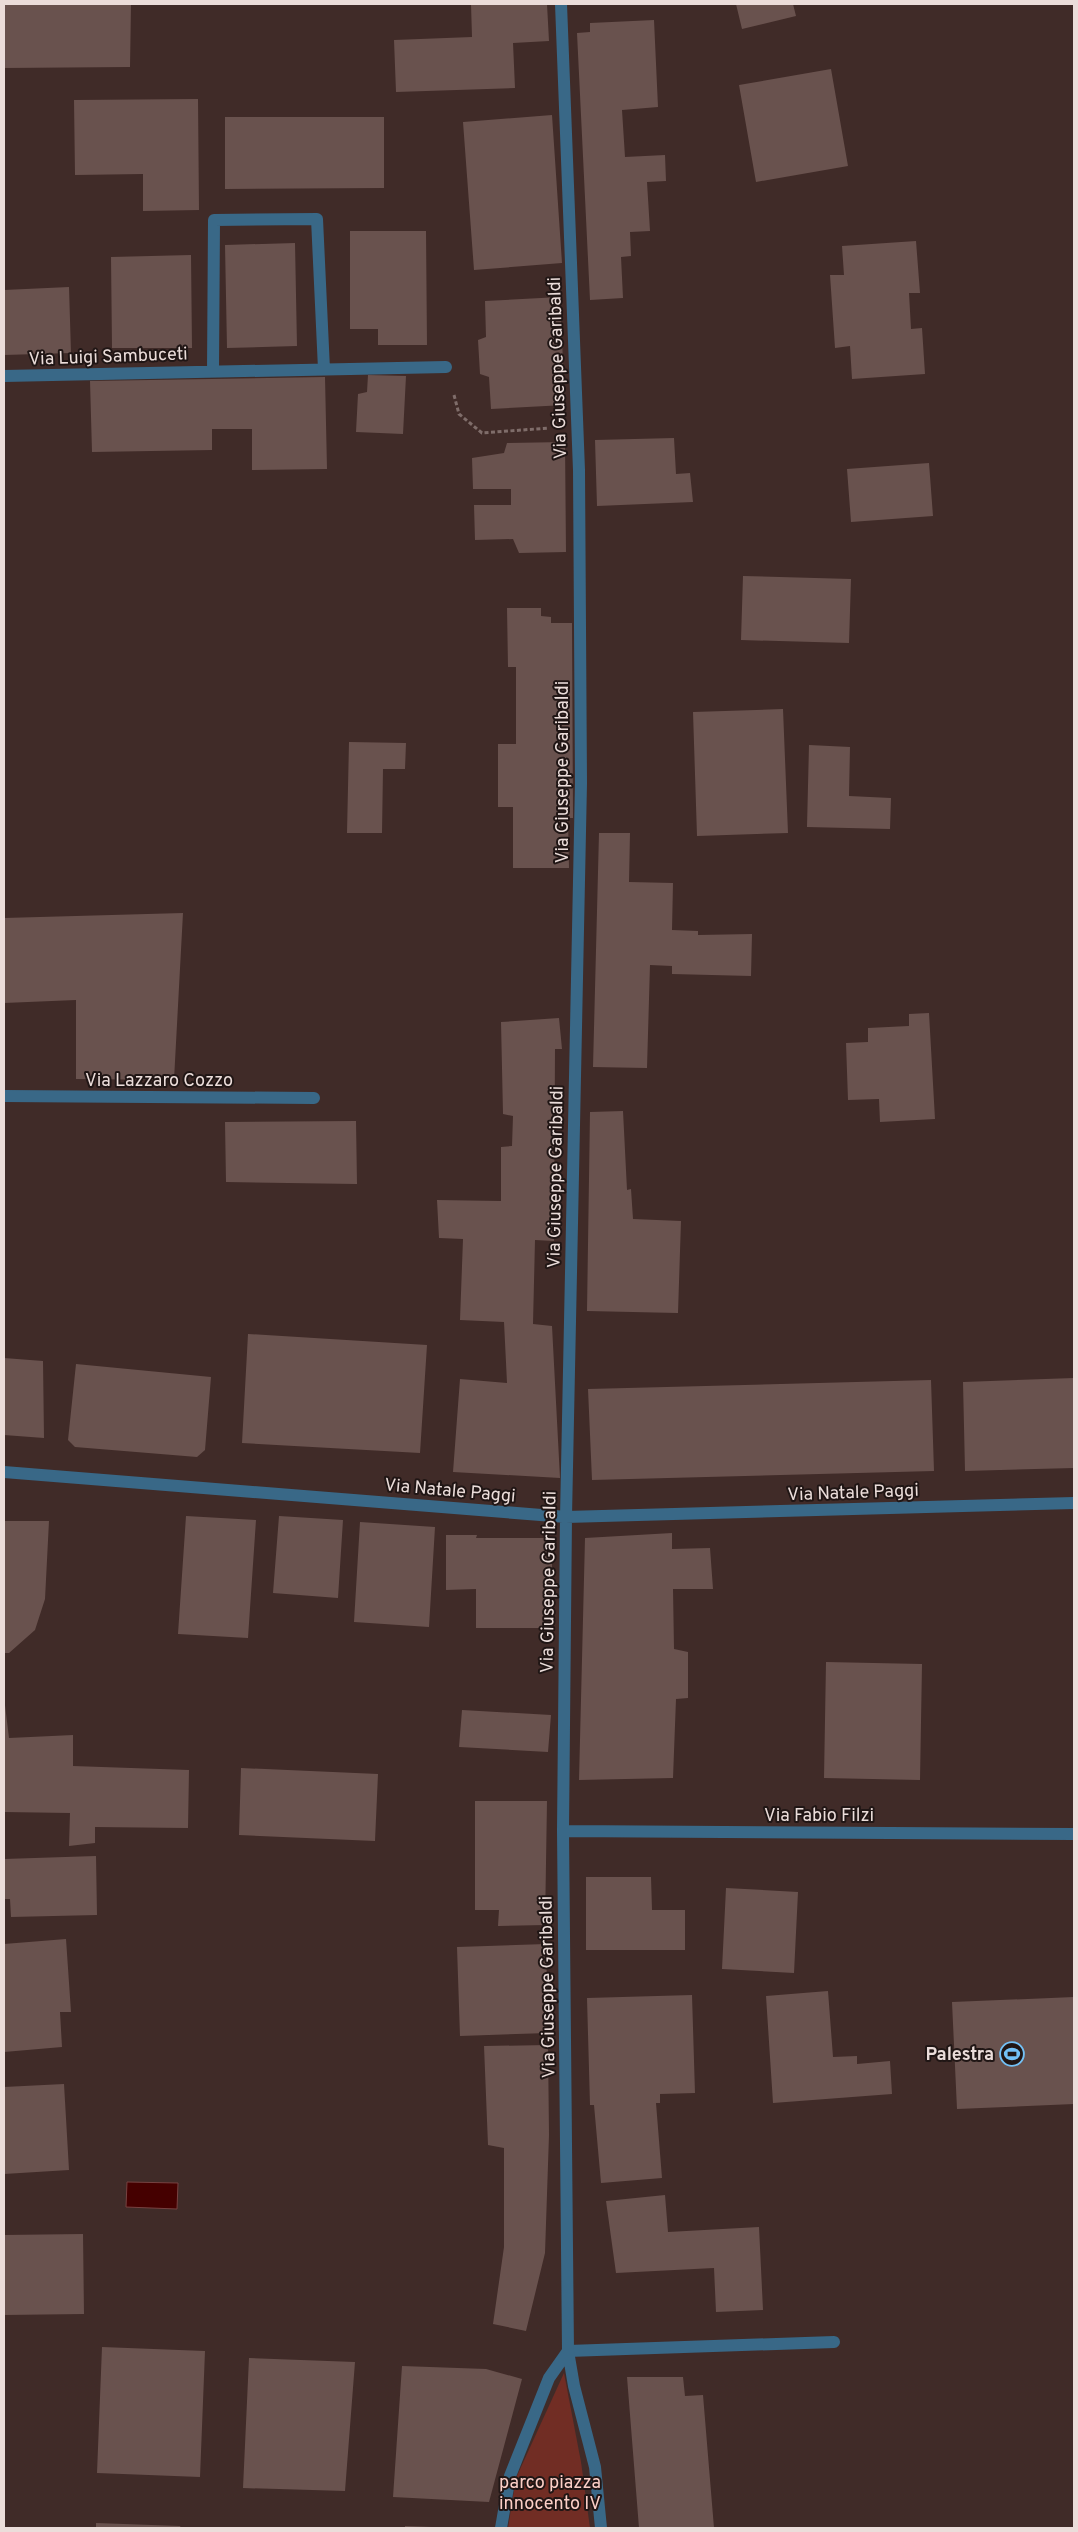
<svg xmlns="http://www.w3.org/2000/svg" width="1078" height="2532" viewBox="0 0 1078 2532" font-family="Overpass,sans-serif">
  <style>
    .green { fill: #712d24 }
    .water { fill: #450000; stroke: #774241 }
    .building { fill: #69524e }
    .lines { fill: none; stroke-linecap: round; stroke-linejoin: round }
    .path { stroke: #7f6d6a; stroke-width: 3; stroke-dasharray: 4 2.5; stroke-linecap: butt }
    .service { stroke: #396887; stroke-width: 12 }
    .minor { stroke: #396887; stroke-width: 12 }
    .labels { text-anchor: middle; stroke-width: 4; stroke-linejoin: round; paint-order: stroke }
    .street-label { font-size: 18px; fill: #ebddda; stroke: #201615 }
    .poi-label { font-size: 18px; font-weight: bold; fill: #ebddda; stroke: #201615; text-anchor: end }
    .park-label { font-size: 18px; fill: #fccfc7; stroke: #201615 }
  </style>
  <rect width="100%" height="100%" fill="#402b28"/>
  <path class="green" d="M564,2373L581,2462L590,2528H508L516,2478Z"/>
  <path class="water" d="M127,2182L178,2183L177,2209L126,2207Z"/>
  <path class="building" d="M4,4H131L130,67L4,68Z
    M471,4H547L549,41L513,43L515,88L396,92L394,40L472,37Z
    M736,4H793L796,16L742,29Z
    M654,20L658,107L622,110L625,157L665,155L666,181L647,182L650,231L630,232L631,256L621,257L623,298L590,300L577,33L590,32V23Z
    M831,69L848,166L756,182L739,85Z
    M198,99L199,210L143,211V174L75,175L74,100Z
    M552,115L562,263L474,270L463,122Z
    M225,117H384V188L225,189Z
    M350,231H426L427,345H378V329H350Z
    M916,241L920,293H909L911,329L922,328L925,374L852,379L850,346L835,348L830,275H844L842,246Z
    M295,243L297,346L227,348L225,245Z
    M191,255L192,348H112L111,257Z
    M69,287L71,353L4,355V290Z
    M560,297L565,405L491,409L489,377L480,374L478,340L486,337L485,301Z
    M368,375L406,376L403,434L356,432L358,394L367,392Z
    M325,377L327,469L252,470V429H212V450L92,452L90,381Z
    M674,438L676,474L690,473L693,502L597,506L595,440Z
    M565,442L566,552L519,553L513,539L475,540L474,505H511V489H473L472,458L504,453L507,443Z
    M929,463L933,516L851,522L847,469Z
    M743,576L851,579L849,643L741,640Z
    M507,608H541V616L551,617V623H572L573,818H568L569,868H513V807H498V744H516V667H508Z
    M783,709L788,833L697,836L693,712Z
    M349,742L406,743L405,769H383L382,833H347Z
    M809,745L850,747L849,796L891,798L890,829L807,827Z
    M599,833H630L629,882L673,883L672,930L698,931V935L752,934L751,976L672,974V966L650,965L647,1068L593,1067Z
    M183,913L174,1080L76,1079V1000L4,1003V918Z
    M929,1013L935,1119L880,1122L879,1099L848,1100L846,1043L868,1042V1028L909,1026V1014Z
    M559,1018L562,1049H555L554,1241L535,1240L533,1324L552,1326L560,1478L453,1472L460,1379L507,1383L504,1322L460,1320L463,1239L439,1238L437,1200L501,1201V1147L512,1146L513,1116L503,1114L501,1022Z
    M623,1111L627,1190L631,1189L633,1219L681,1221L678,1313L587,1311L590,1112Z
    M356,1121L357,1184L226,1182L225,1122Z
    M248,1334L427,1345L420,1453L242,1443Z
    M4,1358L43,1361L44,1438L4,1435Z
    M76,1364L211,1377L205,1450L197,1457L75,1447L68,1440Z
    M1074,1378V1468L965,1471L963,1382Z
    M931,1380L934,1471L592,1480L588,1389Z
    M186,1516L256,1520L248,1638L178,1634Z
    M279,1516L343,1520L338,1598L273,1593Z
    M4,1521H49L45,1599L35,1630L9,1653H4Z
    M360,1522L435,1527L429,1627L354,1622Z
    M672,1533V1549L710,1548L713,1589H673L674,1649L688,1652V1698L676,1699L673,1778L579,1780L585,1538Z
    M446,1535H477L476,1538H552V1628H476V1589L446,1590Z
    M826,1662L922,1664L920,1780L824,1778Z
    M4,1697L9,1738L73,1735V1766L189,1770L188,1828L95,1827V1843L69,1846L70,1813L4,1812Z
    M462,1710L551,1715L548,1752L459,1747Z
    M241,1768L378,1774L375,1841L239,1835Z
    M475,1801H547L545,1925L498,1926L499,1910H475Z
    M96,1856L97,1915L11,1917L10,1899H4V1859Z
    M586,1877H651L652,1910H685V1950H586Z
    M726,1888L798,1892L794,1973L722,1969Z
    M66,1939L71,2012H60L62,2047L4,2052V1944Z
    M546,1944L548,2033L460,2036L457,1947Z
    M828,1991L833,2057L857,2056V2064L890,2061L892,2094L773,2103L766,1996Z
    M692,1995L695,2093L660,2094V2103H656L662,2178L601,2183L594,2105H590L587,1998Z
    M1074,1997V2104L957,2109L952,2002Z
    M548,2045L549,2135L545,2253L526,2331L493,2324L504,2247V2148L488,2145L484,2046Z
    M64,2084L69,2170L4,2174V2087Z
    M665,2195L668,2232L759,2227L763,2310L716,2312L714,2268L616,2273L606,2201Z
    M83,2234L84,2314L4,2315V2235Z
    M102,2347L205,2351L200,2477L97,2473Z
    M249,2358L355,2362L345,2491L243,2488Z
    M402,2366L486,2369L522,2379L489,2502L393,2497Z
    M627,2377H683L685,2396L703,2395L714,2528H639Z
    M96,2523L180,2526L181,2528H96Z
    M405,2526L432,2527V2528H405Z"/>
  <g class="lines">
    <path class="path" d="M454,395L459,414L482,433L549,428"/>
    <path class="service" d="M568,2351L834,2342"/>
    <path class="minor" d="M561,4L579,470L581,783L566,1517L563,1831L568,2351L574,2386L595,2467L601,2528
      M213,371L214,220L317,219L324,369
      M4,376L446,367
      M4,1096L314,1098
      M4,1472L566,1517L1074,1503
      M563,1831L1074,1834
      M501,2528L510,2476L549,2378L568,2351"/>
  </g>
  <defs>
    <g id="stadium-ring" transform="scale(1.25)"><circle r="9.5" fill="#201615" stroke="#73c1f6" stroke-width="1.5"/><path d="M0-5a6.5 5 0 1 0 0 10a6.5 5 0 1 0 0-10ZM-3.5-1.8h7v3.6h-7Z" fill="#73c1f6"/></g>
  </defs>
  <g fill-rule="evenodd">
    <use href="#stadium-ring" x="1012" y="2054"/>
  </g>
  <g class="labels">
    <g class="street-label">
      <text transform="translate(108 356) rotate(-2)" y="6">Via Luigi Sambuceti</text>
      <text transform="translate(557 368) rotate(-92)" y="6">Via Giuseppe Garibaldi</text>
      <text transform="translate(562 772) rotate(-90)" y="6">Via Giuseppe Garibaldi</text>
      <text x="159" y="1086">Via Lazzaro Cozzo</text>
      <text transform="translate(555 1177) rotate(-89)" y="6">Via Giuseppe Garibaldi</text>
      <text transform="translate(450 1490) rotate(5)" y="6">Via Natale Paggi</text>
      <text transform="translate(853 1492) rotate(-2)" y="6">Via Natale Paggi</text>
      <text transform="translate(548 1582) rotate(-89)" y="6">Via Giuseppe Garibaldi</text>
      <text x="819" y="1821">Via Fabio Filzi</text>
      <text transform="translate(547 1987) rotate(-91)" y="6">Via Giuseppe Garibaldi</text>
    </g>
    <g class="poi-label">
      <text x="994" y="2060">Palestra</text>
    </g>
    <g class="park-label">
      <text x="550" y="2488">parco piazza<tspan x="550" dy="21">innocento IV</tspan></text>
    </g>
  </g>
  <rect width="1078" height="2532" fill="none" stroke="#ebddda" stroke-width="10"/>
</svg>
